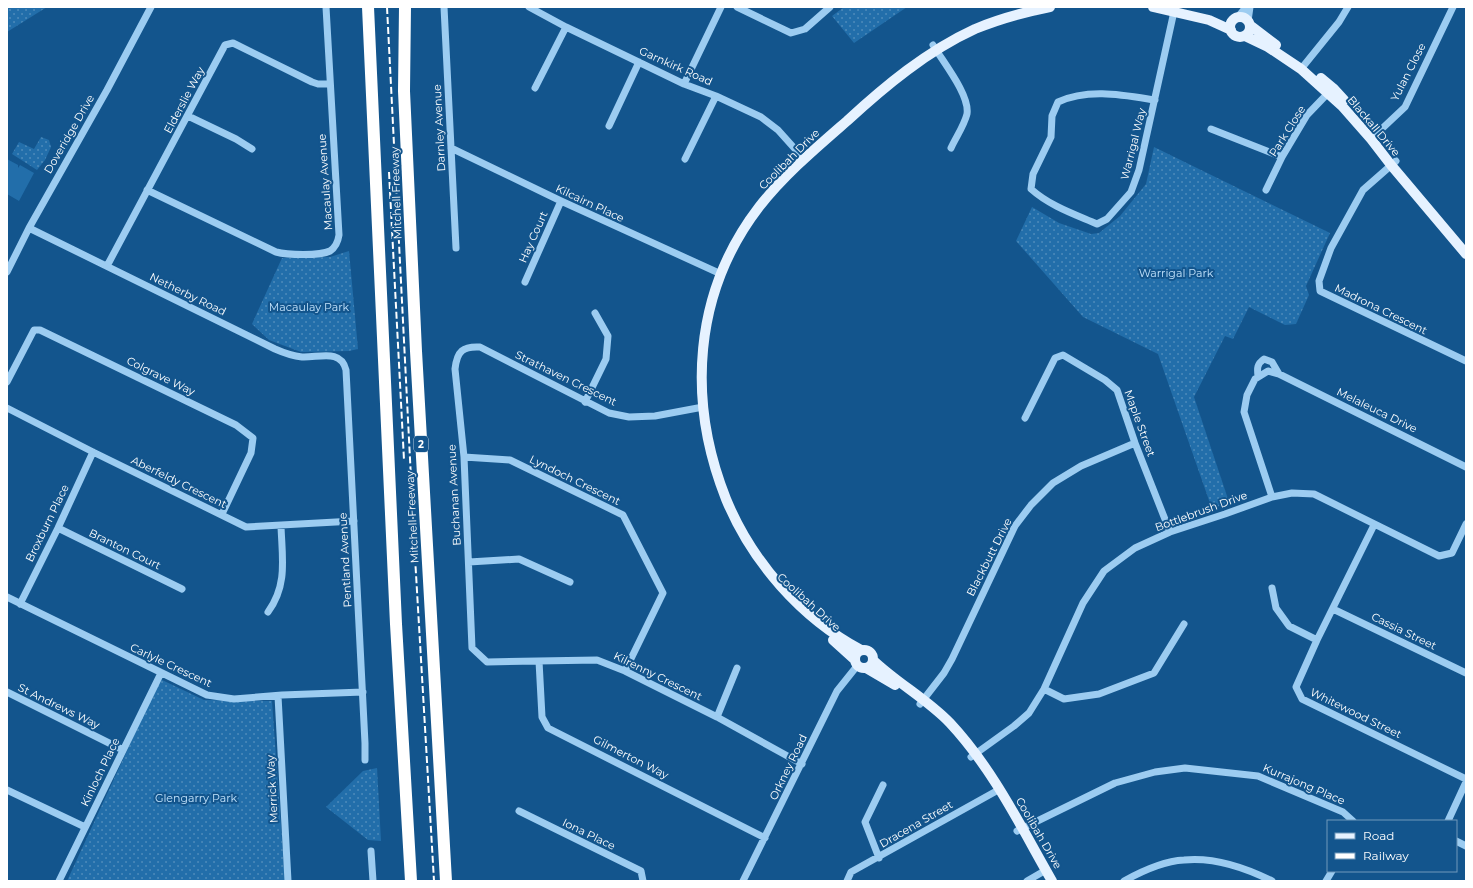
<svg xmlns="http://www.w3.org/2000/svg" width="1473" height="888" viewBox="0 0 1473 888" font-family="Montserrat,sans-serif">
  <style>
    .grass { fill: url(#grass-dots) }
    .pitch { fill: #226eaa }
    .lines { fill: none; stroke-linecap: round; stroke-linejoin: round }
    .minor { stroke: #9cccf1; stroke-width: 7 }
    .major { stroke: #e6f2ff; stroke-width: 10 }
    .highway { stroke: #fff; stroke-width: 12 }
    .rail { stroke: #fff; stroke-width: 2; stroke-dasharray: 7 3; stroke-linecap: butt }
    .labels { text-anchor: middle; stroke-width: 4; stroke-linejoin: round; paint-order: stroke }
    .shield { fill: #13558d; stroke: #b8ccdd; stroke-width: 1 }
    .shield-label { font-size: 10px; font-weight: bold; fill: #fff }
    .street-label { font-size: 11px; fill: #fff; stroke: #13558d }
    .park-label { font-size: 11px; fill: #c3e3fc; stroke: #13558d }
  </style>
  <defs>
    <pattern id="grass-dots" width="8" height="8" patternUnits="userSpaceOnUse"><rect width="8" height="8" fill="#226eaa"/><path d="M2 2h.1M6 6h.1" fill="none" stroke="#4e8bbb" stroke-width="1.8" stroke-linecap="round"/></pattern>
  </defs>
  <rect width="100%" height="100%" fill="#13558d"/>
  <path class="grass" d="M7,7H47L7,32Z
    M844,7H907L854,43L832,16Z
    M41,137L49,140L51,147L45,160L37,170L12,154L19,142L34,149Z
    M1154,147L1330,233L1306,286L1309,295L1296,324L1285,325L1249,307L1233,339L1225,336L1194,397L1229,502L1212,509L1158,354L1083,317L1016,241L1032,207L1059,223L1091,234L1099,233L1120,216L1146,184Z
    M349,251L358,349L349,351L301,352L269,340L252,324L282,258L330,257Z
    M160,679L204,700L272,701L285,881H67Z
    M377,768L381,841L368,840L326,807L363,771Z"/>
  <path class="pitch" d="M7,159L18,165V168L20,165L34,173L19,201L7,194Z"/>
  <g class="lines">
    <path class="minor" d="M444,7L456,248
      M529,7L566,27L684,84L716,96L761,117L778,130L804,159
      M737,7L791,33L805,29L830,7
      M1238,17L1246,7
      M1248,21L1250,7
      M933,45C943,62 970,95 967,114C964,126 956,137 951,148
      M1301,69L1339,22L1348,7
      M684,84L721,7
      M535,88L566,27
      M1155,100C1123,95 1088,88 1058,102L1052,116L1051,137L1033,174L1031,189C1050,206 1074,214 1097,224L1107,219L1131,192L1139,170L1175,7
      M188,116L236,139L252,149
      M609,126L639,62
      M1211,129L1282,157
      M1371,139L1405,107L1453,7
      M451,148L561,201L721,274
      M685,159L716,96
      M1396,161L1363,190L1331,248L1319,281L1320,291L1466,361
      M147,190L276,252C287,255 320,256 330,251C336,247 338,242 339,235L326,7
      M1266,190L1282,157L1307,115L1331,90
      M29,228L275,349C284,353 293,356 302,357C318,358 341,348 346,370L365,743V760
      M107,266L225,45L233,43L312,82L318,84H330
      M7,272L29,228L107,90L151,7
      M525,282L561,201
      M1258,376C1257,368 1257,364 1264,359L1272,362L1279,374
      M7,382L34,330H40L236,425L253,438L251,453L222,514
      M585,402L606,359L608,336L595,313
      M703,407L655,416L629,417L609,413L480,347C463,346 457,351 455,369L464,457L472,648L487,662L597,660L625,671L717,717L802,764
      M7,408L93,452L246,527L354,521
      M1025,418L1055,358L1063,355L1105,380L1117,390L1135,443L1170,532
      M464,457L510,460L623,515L663,593L625,671
      M1272,497L1244,412L1247,395L1255,379L1268,371L1279,374L1466,467
      M1374,525L1317,640L1296,687L1302,699L1466,779
      M58,528L182,589
      M469,562L519,559L570,582
      M1272,588L1276,608L1289,626L1317,640
      M7,597L207,695L234,699L282,695L363,692
      M20,604L58,528L93,452
      M1333,609L1466,673
      M268,612C288,585 282,557 281,526
      M539,661L542,717L548,728L765,838
      M1044,689L1064,699L1099,694L1154,673L1184,624
      M7,692L123,750
      M278,696L288,881
      M920,704L944,673L952,659L1015,526L1031,505L1053,483L1081,466L1135,443
      M717,717L737,668
      M971,757L1014,726L1029,713L1044,689L1083,603L1104,571L1135,548L1170,532L1225,514L1272,497L1292,493L1314,494L1439,556L1452,553L1466,524
      M7,790L85,827
      M519,811L641,871L643,881
      M1448,821L1466,782
      M1017,831L1115,783L1155,772L1185,768L1258,776L1343,812L1353,821
      M1456,841L1466,846
      M371,851L373,881
      M879,858L865,822L883,785
      M59,881L161,673
      M743,881L837,691L857,666
      M847,881L851,872L1000,789
      M1027,881L1046,870
      M1124,881C1142,871 1163,861 1184,860C1214,857 1246,868 1272,881
      M1326,881L1332,871"/>
    <path class="major" d="M1153,7L1209,20L1231,30
      M1230 27a10 10 0 1 1 20 0a10 10 0 1 1-20 0Z
      M1251,26L1276,45
      M1245,36L1268,47L1301,69L1342,106L1371,139L1391,165L1466,254
      M1321,78L1333,88L1344,100
      M833,640L854,659
      M855 659a9 9 0 1 1 18 0a9 9 0 1 1-18 0Z
      M861,650C801,618 752,562 726,499C687,401 693,293 759,207C784,175 816,148 847,121C885,86 927,51 975,29C999,19 1025,12 1050,7
      M873,660C897,683 927,699 950,723C993,769 1021,827 1052,881
      M866,668L895,685"/>
    <path class="highway" d="M368,7L396,624L411,881
      M405,7L404,91L416,351L446,881"/>
    <path class="rail" d="M387,7L415,557L434,881
      M389,172L404,460"/>
  </g>
  <g class="labels">
    <rect class="shield" x="414" y="436" width="14" height="16" rx="3"/>
    <g class="shield-label">
      <text x="421" y="448">2</text>
    </g>
    <g class="street-label">
      <text transform="translate(676 66) rotate(24)" y="4">Garnkirk Road</text>
      <text transform="translate(1408 72) rotate(-63)" y="4">Yulan Close</text>
      <text transform="translate(184 100) rotate(-62)" y="4">Elderslie Way</text>
      <text transform="translate(1374 126) rotate(50)" y="4">Blackall Drive</text>
      <text transform="translate(439 128) rotate(-93)" y="4">Darnley Avenue</text>
      <text transform="translate(1287 131) rotate(-58)" y="4">Park Close</text>
      <text transform="translate(69 134) rotate(-60)" y="4">Doveridge Drive</text>
      <text transform="translate(1133 144) rotate(-76)" y="4">Warrigal Way</text>
      <text transform="translate(789 159) rotate(-45)" y="4">Coolibah Drive</text>
      <text transform="translate(325 182) rotate(-94)" y="4">Macaulay Avenue</text>
      <text transform="translate(396 193) rotate(-92)" y="4">Mitchell Freeway</text>
      <text transform="translate(590 203) rotate(25)" y="4">Kilcairn Place</text>
      <text transform="translate(533 237) rotate(-66)" y="4">Hay Court</text>
      <text transform="translate(188 294) rotate(26)" y="4">Netherby Road</text>
      <text transform="translate(1381 309) rotate(26)" y="4">Madrona Crescent</text>
      <text transform="translate(161 376) rotate(26)" y="4">Colgrave Way</text>
      <text transform="translate(566 378) rotate(26)" y="4">Strathaven Crescent</text>
      <text transform="translate(1377 410) rotate(26)" y="4">Melaleuca Drive</text>
      <text transform="translate(1140 423) rotate(70)" y="4">Maple Street</text>
      <text transform="translate(575 480) rotate(26)" y="4">Lyndoch Crescent</text>
      <text transform="translate(179 482) rotate(26)" y="4">Aberfeldy Crescent</text>
      <text transform="translate(454 495) rotate(-93)" y="4">Buchanan Avenue</text>
      <text transform="translate(1201 511) rotate(-20)" y="4">Bottlebrush Drive</text>
      <text transform="translate(412 517) rotate(-93)" y="4">Mitchell Freeway</text>
      <text transform="translate(47 523) rotate(-64)" y="4">Broxburn Place</text>
      <text transform="translate(125 549) rotate(26)" y="4">Branton Court</text>
      <text transform="translate(989 557) rotate(-63)" y="4">Blackbutt Drive</text>
      <text transform="translate(345 560) rotate(-93)" y="4">Pentland Avenue</text>
      <text transform="translate(809 602) rotate(42)" y="4">Coolibah Drive</text>
      <text transform="translate(1404 631) rotate(26)" y="4">Cassia Street</text>
      <text transform="translate(171 665) rotate(25)" y="4">Carlyle Crescent</text>
      <text transform="translate(658 676) rotate(26)" y="4">Kilrenny Crescent</text>
      <text transform="translate(59 706) rotate(26)" y="4">St Andrews Way</text>
      <text transform="translate(1356 713) rotate(26)" y="4">Whitewood Street</text>
      <text transform="translate(631 757) rotate(27)" y="4">Gilmerton Way</text>
      <text transform="translate(788 767) rotate(-64)" y="4">Orkney Road</text>
      <text transform="translate(100 772) rotate(-64)" y="4">Kinloch Place</text>
      <text transform="translate(1304 784) rotate(23)" y="4">Kurrajong Place</text>
      <text transform="translate(272 789) rotate(-93)" y="4">Merrick Way</text>
      <text transform="translate(916 824) rotate(-30)" y="4">Dracena Street</text>
      <text transform="translate(1039 833) rotate(60)" y="4">Coolibah Drive</text>
      <text transform="translate(589 834) rotate(26)" y="4">Iona Place</text>
    </g>
    <g class="park-label">
      <text x="1176" y="277">Warrigal Park</text>
      <text x="309" y="311">Macaulay Park</text>
      <text x="196" y="802">Glengarry Park</text>
    </g>
  </g>
  <rect width="1473" height="888" fill="none" stroke="#ffffff" stroke-width="16"/>
  <rect x="1327" y="820" width="130" height="52" fill="#13558d" stroke="#7199bb"/>
  <rect x="1335" y="833" width="20" height="6" fill="#e6f2ff" stroke="#7199bb"/>
  <text x="1363" y="840" font-size="12" fill="#ffffff">Road</text>
  <rect x="1335" y="853" width="20" height="6" fill="#ffffff" stroke="#7199bb"/>
  <text x="1363" y="860" font-size="12" fill="#ffffff">Railway</text>
</svg>
